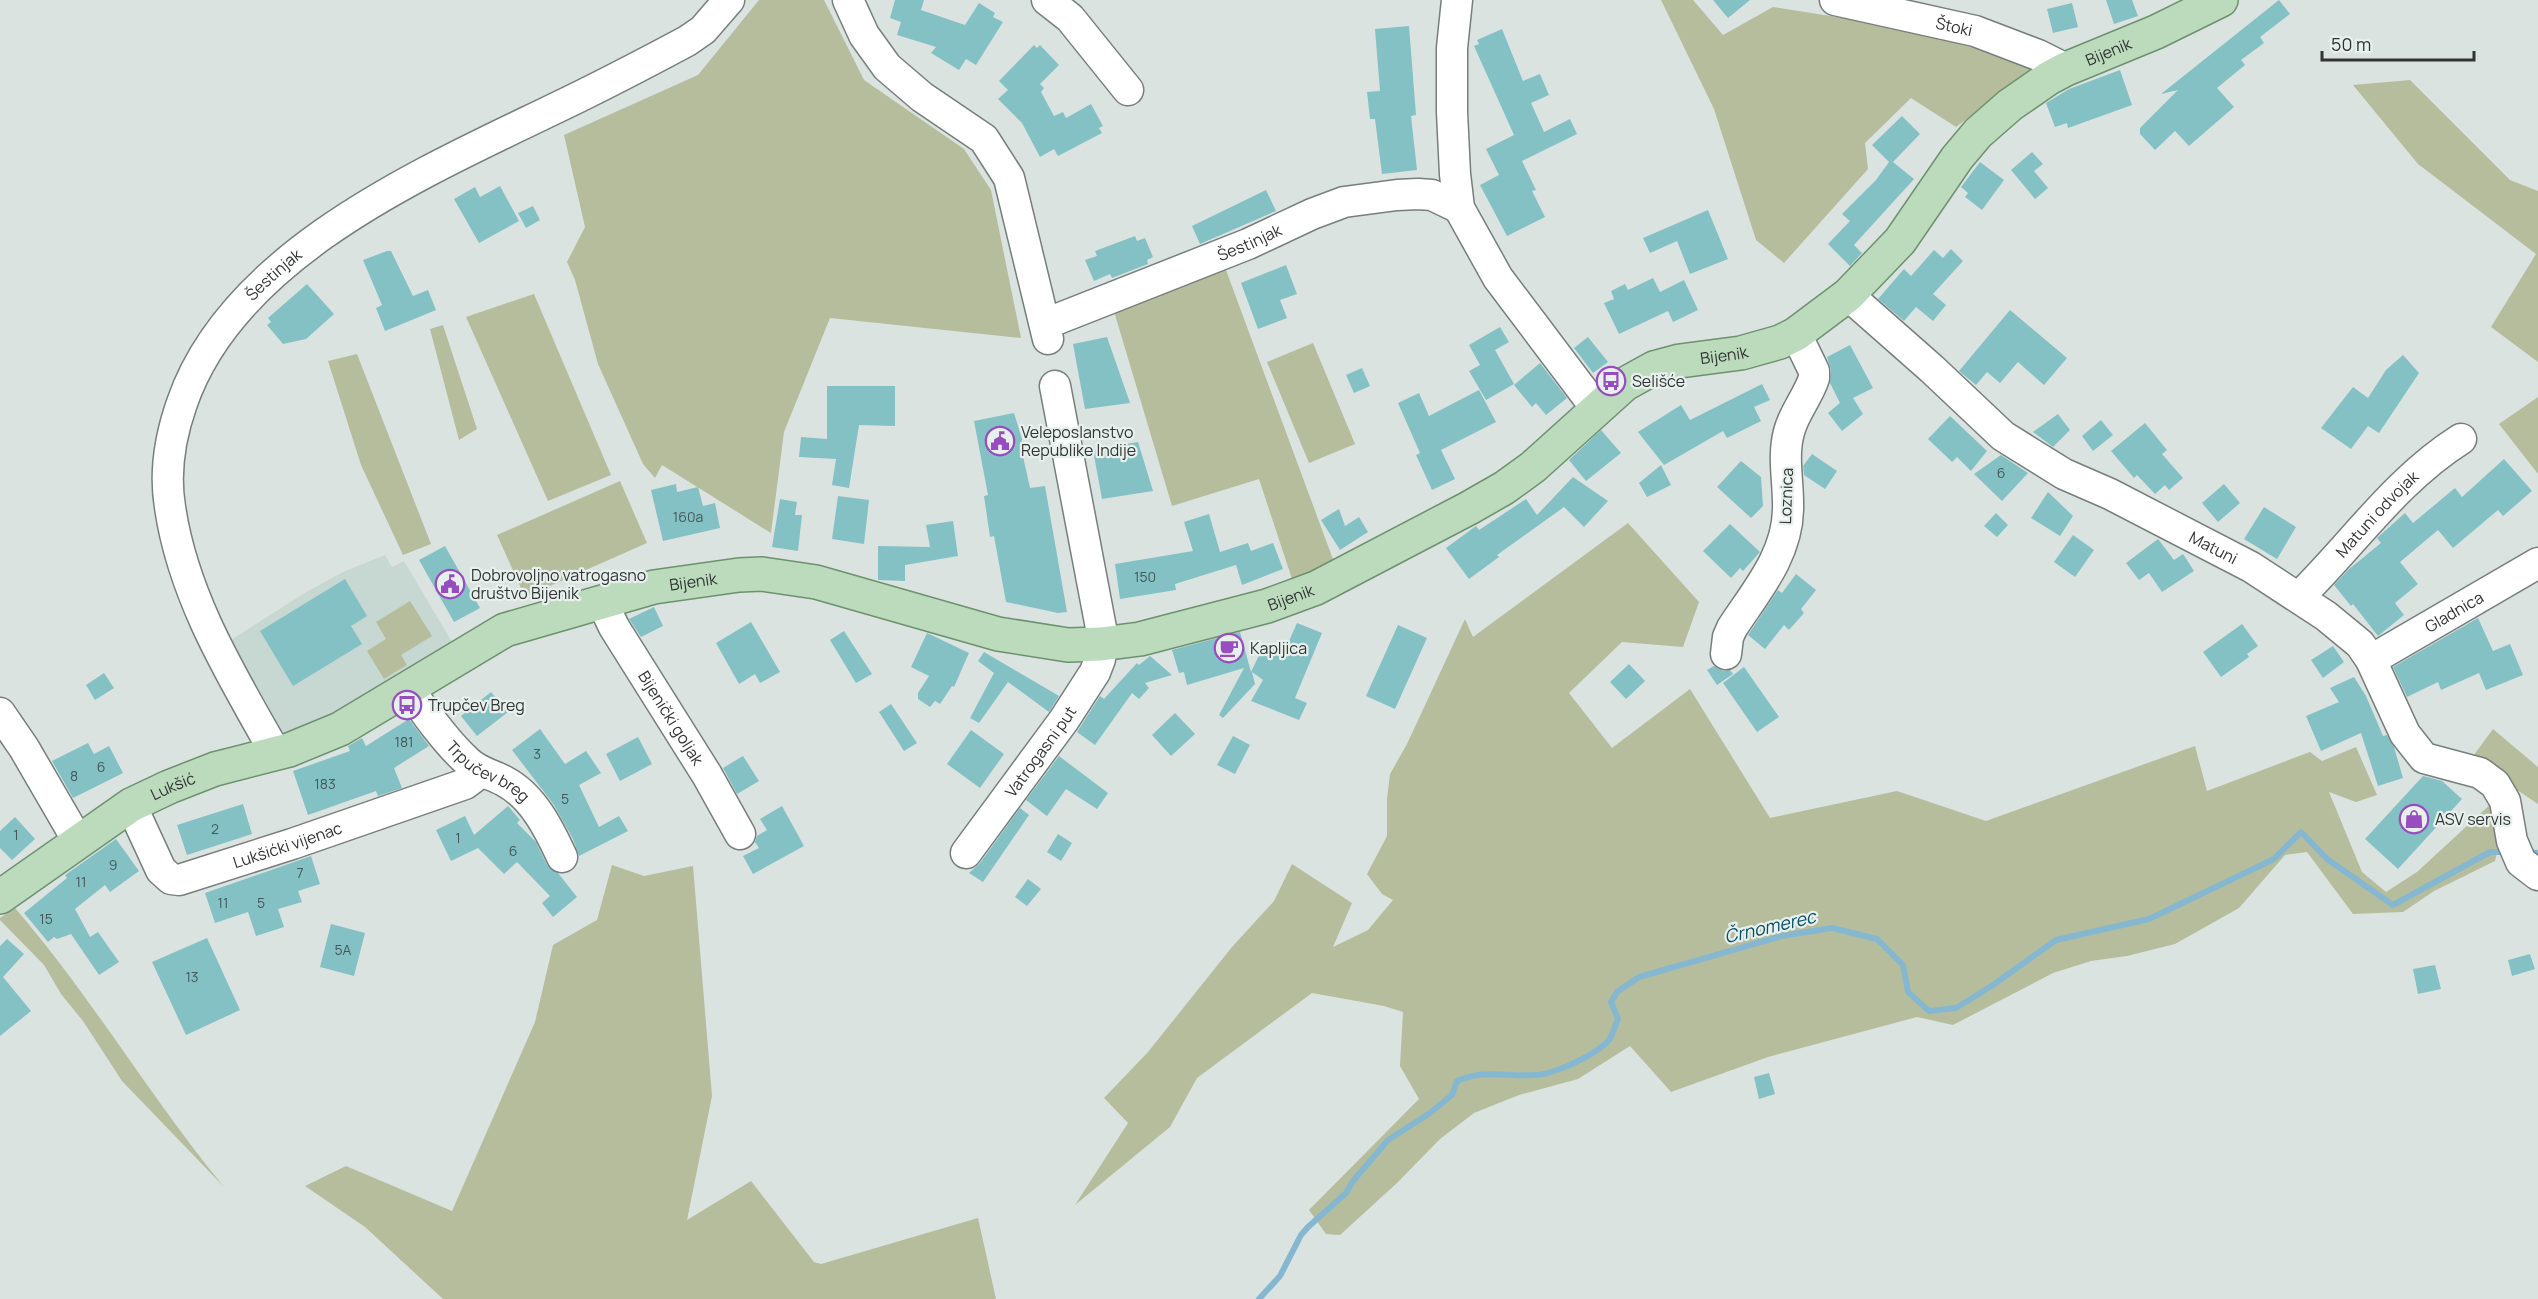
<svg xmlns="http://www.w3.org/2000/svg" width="2538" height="1299" viewBox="0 0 2538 1299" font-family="Manrope,sans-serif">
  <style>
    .built { fill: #c7d7d1 }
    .green { fill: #b6bd9d }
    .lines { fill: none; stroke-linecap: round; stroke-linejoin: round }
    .stream { stroke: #85b8d0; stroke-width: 6 }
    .building { fill: #84c1c5 }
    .minor-casing { stroke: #777f7c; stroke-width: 33 }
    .major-casing { stroke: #6d916f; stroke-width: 36 }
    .minor { stroke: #fff; stroke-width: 30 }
    .major { stroke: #bbdbbc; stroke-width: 33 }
    .labels { text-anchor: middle; stroke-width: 4.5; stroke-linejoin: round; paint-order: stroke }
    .number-label { font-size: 14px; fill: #465758 }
    .street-label { font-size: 16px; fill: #313433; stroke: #e7f0ed }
    .poi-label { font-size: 16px; fill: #313433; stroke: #e7f0ed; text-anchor: start }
    .water-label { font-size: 18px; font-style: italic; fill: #074e66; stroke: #e7f0ed }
  </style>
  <rect width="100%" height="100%" fill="#dae3e0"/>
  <path class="built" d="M385,555L392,567L404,561L452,642L383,688L334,715L281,736L226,643L308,591L345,571Z"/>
  <path class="green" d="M759,0H824L864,80L964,149L991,190L1021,338L830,318L784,432L771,533L662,465L655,478L643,464L598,364L575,280L567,262L585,227L564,135L698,75Z
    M1661,0H1693L1723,35L1773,7L1913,29L2036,67L1956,127L1911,98L1865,143L1868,169L1784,263L1756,240L1714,109Z
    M2410,80L2510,180L2538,191V362L2491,327L2536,254L2418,164L2353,85Z
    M1223,262L1334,562L1292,579L1259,479L1172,506L1113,308Z
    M534,294L611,475L548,501L466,317Z
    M443,325L477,429L459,440L430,329Z
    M1313,343L1355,444L1309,463L1267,362Z
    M357,354L431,544L403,555L361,465L328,361Z
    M2538,397V474L2499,424Z
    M620,481L647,543L525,597L497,535Z
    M1628,523L1699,602L1683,647L1622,642L1569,693L1612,748L1690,689L1770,818L1897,791L1986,821L2195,746L2207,791L2310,752L2322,761L2356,747L2377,795L2356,802L2329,792L2362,872L2386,892L2417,872L2494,801L2502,831L2495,861L2434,891L2403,912L2353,914L2307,852L2285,855L2239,908L2175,944L2127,956L2091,961L2053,973L1953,1025L1917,1017L1768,1057L1671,1092L1630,1046L1578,1079L1519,1095L1474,1113L1440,1139L1397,1183L1340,1235L1326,1234L1309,1210L1419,1099L1400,1066L1403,1012L1384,1006L1312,993L1197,1078L1170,1127L1075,1205L1128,1123L1104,1098L1148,1052L1232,947L1274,901L1292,864L1352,903L1333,947L1368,930L1393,900L1382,894L1367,874L1387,836V799L1390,774L1407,744L1465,619L1473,637Z
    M410,601L432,636L401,655L407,665L384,679L367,651L386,639L376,622Z
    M2493,729L2538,767V804L2471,759Z
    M612,865L644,876L693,866L712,1096L687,1220L751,1181L814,1262L821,1264L978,1218L996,1299H443L365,1227L305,1186L346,1166L452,1211L535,1022L553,945L597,920Z
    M15,908C91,996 150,1097 224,1187L122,1081L83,1021L61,994L44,965L0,920V918Z"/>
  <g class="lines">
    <path class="stream" d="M2525,852L2538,853
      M1259,1299L1280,1276L1301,1235L1308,1227L1346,1193L1353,1181L1388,1140L1430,1113L1452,1095L1457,1081C1486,1069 1505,1077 1534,1075C1553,1075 1596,1055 1609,1040C1613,1035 1615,1025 1618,1019L1611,1002L1617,992L1639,977L1782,936L1832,928L1877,939L1903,965L1908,992L1929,1011L1956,1008L1993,985L2056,940L2149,919L2274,859L2301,832L2327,859L2393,905L2490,852H2506"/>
  </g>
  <path class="building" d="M895,0H924L921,10L965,25L979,3L995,13L993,17L1003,22L976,65L966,59L959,70L931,53L936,47L897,35L901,22L890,18Z
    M1713,0H1750L1728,18Z
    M2106,0H2132L2138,16L2114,24Z
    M2279,0L2290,14L2260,37L2264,43L2241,60L2245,65L2217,88L2234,107L2189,146L2175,131L2155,150L2140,134V128L2178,90L2161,94Z
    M2072,3L2078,27L2053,33L2047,9Z
    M1409,26L1416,115L1411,116L1417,170L1382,174L1375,119H1370L1367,92L1380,91L1375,29Z
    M1502,29L1523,81L1540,74L1549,95L1531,103L1544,132L1570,119L1577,134L1522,161L1536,190L1532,191L1545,217L1507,236L1480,185L1499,175L1486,149L1514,135L1474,46L1479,44L1477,40Z
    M1034,45L1037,48L1040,45L1059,65L1040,84L1044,88L1041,92L1054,116L1063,112L1066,118L1091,104L1103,126L1099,128L1102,133L1058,156L1054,149L1040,157L1022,123L998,99L1008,90L999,81Z
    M2120,70L2132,105L2068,128L2067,123L2055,127L2046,103L2069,89Z
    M1902,116L1920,134L1893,162L1914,179L1854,245L1862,253L1850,266L1828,244L1850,221L1842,214L1876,180L1889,162L1872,145Z
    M2032,152L2043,164L2034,171L2048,188L2035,199L2011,170Z
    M1980,162L2004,180L1982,210L1965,197L1968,193L1961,187Z
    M500,186L519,221L479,243L454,199L475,187L480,197Z
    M1266,190L1276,211L1200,244L1192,226Z
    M533,206L540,220L526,228L518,213Z
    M1708,210L1728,259L1690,274L1677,241L1650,253L1643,238Z
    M1135,236L1137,241L1145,238L1153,257L1147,260L1148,264L1112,278L1110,274L1094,281L1085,260L1097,256L1095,251Z
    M1951,249L1963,261L1933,294L1946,305L1933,321L1916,307L1904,321L1878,299L1904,269L1911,276L1934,250L1943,258Z
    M387,251H391L413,296L428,290L436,310L385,331L376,308L382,305L363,260Z
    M1286,265L1297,294L1280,300L1287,318L1258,329L1241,283Z
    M1653,278L1660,292L1684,280L1698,310L1673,322L1668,311L1619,334L1604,303L1614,299L1611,291L1625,284L1628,290Z
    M307,284L334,314L306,339L283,344L267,325L271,322L268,318Z
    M2010,310L2067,358L2044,385L2018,362L2000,383L1987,372L1976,385L1959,371Z
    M1500,327L1509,342L1495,350L1514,384L1486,400L1469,371L1480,365L1469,345Z
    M1107,337L1130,403L1085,409L1073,344Z
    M1588,337L1608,362L1593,373L1574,348Z
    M1850,345L1873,388L1853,398L1863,414L1842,431L1828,413L1840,403L1830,383L1831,370L1827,357Z
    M2403,355L2419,373L2379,433L2368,426L2351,449L2321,428L2353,387L2368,398L2386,370Z
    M1540,363L1567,398L1546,415L1536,403L1532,407L1514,385Z
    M1362,368L1370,386L1354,393L1346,375Z
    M1762,384L1770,400L1754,407L1761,421L1727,438L1723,431L1664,465L1638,432L1681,405L1690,420Z
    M827,386H895V426L859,425L849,488L832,485L836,459L799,457L801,437L827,439Z
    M1479,390L1496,422L1441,450L1455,479L1432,490L1416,455L1420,453L1398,403L1419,393L1429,416Z
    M1014,413L1022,439L1021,447L1030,488L1045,486L1067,612L1058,613L1006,602L994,536L990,537L984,496L988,495L974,421Z
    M2058,414L2070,430L2053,447L2033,432Z
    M1950,416L1987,451L1971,471L1957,457L1952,462L1928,439Z
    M2101,420L2113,435L2093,451L2082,436Z
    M2145,423L2167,450L2162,454L2183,478L2169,490L2165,485L2155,494L2137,475L2134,478L2111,451Z
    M1601,430L1621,453L1586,481L1569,460Z
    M1138,442L1153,491L1102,499L1093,450Z
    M1812,454L1837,471L1825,489L1804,475L1803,466Z
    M2001,455L2028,473L2002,501L1974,474Z
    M2504,459L2532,491L2503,516L2498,510L2453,548L2438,530L2400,562L2418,584L2395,603L2404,615L2378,636L2353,604L2351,606L2334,585L2348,570L2381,543L2377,538L2405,513L2413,523L2455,488L2462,497Z
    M1741,461L1761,477L1763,506L1751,518L1717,487Z
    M1661,465L1671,485L1647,497L1639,483Z
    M1573,477L1608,501L1584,527L1564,507L1497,555L1499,557L1469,579L1446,548L1476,526L1479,530L1526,499L1537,515Z
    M676,484L677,492L698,487L703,506L715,503L720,528L663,541L651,490Z
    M2224,484L2240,503L2218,522L2202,503Z
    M2048,492L2073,516L2060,536L2031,518Z
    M838,496L869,500L864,544L832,539Z
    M780,499L797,502L795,515H802L798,551L772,547Z
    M2264,507L2296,527L2277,559L2244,539Z
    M1339,509L1345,526L1359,517L1368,532L1340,550L1321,520Z
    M1996,513L2008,525L1997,537L1984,526Z
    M1209,514L1220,552L1248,543L1251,551L1273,543L1283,569L1242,585L1236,565L1175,584L1176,590L1120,599L1115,564L1193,551L1184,522Z
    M953,521L958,556L905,565V581L878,580V546L930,547L926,525Z
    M1730,524L1760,552L1743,571L1740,568L1731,578L1703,551Z
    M2073,535L2094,550L2075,577L2054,562Z
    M2158,539L2174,560L2183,554L2194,571L2162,592L2149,573L2139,580L2126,563Z
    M445,546L480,608L454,622L419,560Z
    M1796,574L1816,590L1801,609L1804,613L1789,630L1784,625L1765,649L1748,635L1778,590L1782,593Z
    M345,579L367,616L351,626L362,644L293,686L260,631Z
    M654,607L663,626L641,637L629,619Z
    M2478,618L2493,651L2510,644L2523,675L2486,690L2479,673L2441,690L2438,682L2407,697L2393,667Z
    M751,622L780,672L760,683L755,674L739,684L716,643Z
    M1297,623L1322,633L1295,698L1307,703L1299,720L1251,701L1263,680L1252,672L1255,684L1223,718L1219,715L1244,668L1187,685L1184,672L1179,673L1172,650L1240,632L1251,672L1265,643L1284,652Z
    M2242,624L2258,646L2247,654L2249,657L2221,677L2203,652Z
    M1398,625L1427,638L1395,709L1366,696Z
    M844,631L872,674L856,683L830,640Z
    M927,633L969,653L954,687L952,686L940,704L935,701L930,707L918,699V693L929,676L911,667Z
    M2333,646L2344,662L2323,678L2311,660Z
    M984,652L1059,696L1049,712L1008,682L979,723L970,718L994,673L978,661Z
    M1150,656L1172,675L1145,683L1149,688L1139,699L1132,693L1095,745L1077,732L1100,696L1104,699L1137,663L1139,665Z
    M1629,664L1645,681L1626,699L1610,682Z
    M1714,666L1723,671L1730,670L1733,674L1717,685L1707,670Z
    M1744,667L1779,717L1757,732L1723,683Z
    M104,673L114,688L95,700L86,685Z
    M2354,677L2366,696L2383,736L2387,735L2394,747L2403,778L2378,786L2361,733L2321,751L2306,716L2339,702L2330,688Z
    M491,692L508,712L477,736L461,716Z
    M891,704L917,743L904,751L879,712Z
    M1175,713L1195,734L1171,756L1152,735Z
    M409,719L429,746L394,768L402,788L378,796L376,791L308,815L293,771L350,751L348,746L362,738L366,746Z
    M540,729L565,764L586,751L601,773L579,785L599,827L619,816L628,831L579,856L573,839L554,805L512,750Z
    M971,730L1004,754L980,788L947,764Z
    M1233,736L1250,745L1235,774L1217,765Z
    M638,737L652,764L620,781L606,754Z
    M88,743L94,754L109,746L123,773L73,798L52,761Z
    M743,756L759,781L737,794L723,768Z
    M1059,756L1108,793L1097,809L1066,789L1047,816L1026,800Z
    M2423,776L2442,781L2462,799L2398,869L2365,839Z
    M243,804L252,834L187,855L177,825Z
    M508,806L520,820L517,823L536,842L547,865L558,873L577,897L553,917L542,903L550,896L517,862L504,874L478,848L451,861L436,830L465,816L474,835Z
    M782,806L804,846L753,874L743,856L759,848L755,842L757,836L767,830L760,819Z
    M1020,808L1029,815L983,882L969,873L980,863Z
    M15,817L35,839L12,860L0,848V831Z
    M1058,834L1072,843L1061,861L1047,852Z
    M116,839L139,871L110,892L105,885L75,909L90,937L98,932L119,962L99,975L71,934L57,939L54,937L48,942L24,913L67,878L65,875Z
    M311,856L320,884L298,891L302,902L278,909L284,927L256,936L248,912L215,923L205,893Z
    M1028,879L1041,889L1027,906L1015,897Z
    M331,924L365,933L354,976L320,967Z
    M207,938L240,1010L186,1035L152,962Z
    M7,939L24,954L3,977L31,1011L0,1036V946Z
    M2530,954L2535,969L2512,976L2508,960Z
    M2435,965L2441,989L2418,994L2413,969Z
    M1769,1073L1775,1094L1759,1099L1754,1077Z"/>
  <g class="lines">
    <g class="minor-casing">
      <g id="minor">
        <path d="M848,0L864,35L887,67L922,97L984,139L1009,178L1048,339"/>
        <path d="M1047,0L1070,18L1128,90"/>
        <path d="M1457,0L1452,48V112L1455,174L1459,208L1498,278L1596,408"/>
        <path id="s1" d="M1835,0L1975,31L2038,55L2066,69"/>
        <path id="s2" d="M1848,295L1932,369L2003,436L2064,474L2110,494L2251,567L2326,616L2360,644L2371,660L2405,734L2424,758L2480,773L2495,784L2505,801L2512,841L2521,862L2538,875"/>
        <path id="s3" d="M1045,324L1248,244L1312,214L1344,202L1397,195L1418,194L1432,195L1459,208"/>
        <path id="s4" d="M2299,597C2353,544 2396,480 2461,439"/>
        <path id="s5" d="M602,602L614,627L707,775L740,834"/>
        <path d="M1726,654L1728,637L1732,628C1756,591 1787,556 1788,510C1789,484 1782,457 1789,432C1794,412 1808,397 1814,378V371L1796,334"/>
        <path id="s6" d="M2371,660L2538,563"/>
        <path id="s7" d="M409,689C426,714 445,741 467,761C478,772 491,774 504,781C533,796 549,829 562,857"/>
        <path d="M0,713L24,748L78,841"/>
        <path id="s8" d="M276,754C232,676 183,597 170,507C164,471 170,437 182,403C233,254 424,172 556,108C600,87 644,64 687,41L703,30L729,0"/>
        <path id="s9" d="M131,805L161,870L171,879L179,880L292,844L465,784L481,772"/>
        <path id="s10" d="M966,853L1064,720L1095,672L1100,659L1101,628L1055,386"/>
      </g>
    </g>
    <g class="major-casing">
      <g id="major">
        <path id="s11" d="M0,897L131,805L169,787L215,769L289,750L340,729L505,630L654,587L739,575L762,574L816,582L998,634L1068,645L1101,644L1140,639L1267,606L1316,588L1469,508L1504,488L1533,467L1625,384L1654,368L1680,361L1741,353L1780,342L1796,334L1848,295L1900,241L1957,158L1978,133L2010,105L2049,78L2066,69L2156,32L2221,0"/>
      </g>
    </g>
    <use href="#minor" class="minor"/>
    <use href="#major" class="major"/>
  </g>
  <defs>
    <g id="bus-ring" transform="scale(1.5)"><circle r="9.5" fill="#e7f0ed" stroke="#974dc0" stroke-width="1.5"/><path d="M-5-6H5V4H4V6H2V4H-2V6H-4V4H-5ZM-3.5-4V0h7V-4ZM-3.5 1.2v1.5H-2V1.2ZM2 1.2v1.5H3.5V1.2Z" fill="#974dc0"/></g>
    <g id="civic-ring" transform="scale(1.5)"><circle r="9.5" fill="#e7f0ed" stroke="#974dc0" stroke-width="1.5"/><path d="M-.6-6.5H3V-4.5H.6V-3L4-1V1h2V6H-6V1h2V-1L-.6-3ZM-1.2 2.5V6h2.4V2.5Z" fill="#974dc0"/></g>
    <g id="cafe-ring" transform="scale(1.5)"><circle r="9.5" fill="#e7f0ed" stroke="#974dc0" stroke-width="1.5"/><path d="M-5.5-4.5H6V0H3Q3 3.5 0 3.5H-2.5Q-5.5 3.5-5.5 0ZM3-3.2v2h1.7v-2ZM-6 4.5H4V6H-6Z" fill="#974dc0"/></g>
    <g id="shop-ring" transform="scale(1.5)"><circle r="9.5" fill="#e7f0ed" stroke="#974dc0" stroke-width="1.5"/><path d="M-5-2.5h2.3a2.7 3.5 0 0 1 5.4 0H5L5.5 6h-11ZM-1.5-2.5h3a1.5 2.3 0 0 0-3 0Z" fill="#974dc0"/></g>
  </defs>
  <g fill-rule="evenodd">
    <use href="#bus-ring" x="1611" y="381"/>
    <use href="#civic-ring" x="1000" y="441"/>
    <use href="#civic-ring" x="450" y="584"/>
    <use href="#cafe-ring" x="1229" y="648"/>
    <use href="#bus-ring" x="407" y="705"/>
    <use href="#shop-ring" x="2414" y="819"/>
  </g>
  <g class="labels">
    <g class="number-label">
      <text x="2001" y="478">6</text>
      <text x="688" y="522">160a</text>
      <text x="1145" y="582">150</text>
      <text x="404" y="747">181</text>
      <text x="537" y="759">3</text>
      <text x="101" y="772">6</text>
      <text x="74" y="781">8</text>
      <text x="325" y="789">183</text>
      <text x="565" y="804">5</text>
      <text x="215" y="834">2</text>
      <text x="16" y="840">1</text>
      <text x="458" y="843">1</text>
      <text x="513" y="856">6</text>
      <text x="113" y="870">9</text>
      <text x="300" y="878">7</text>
      <text x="81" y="887">11</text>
      <text x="223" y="908">11</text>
      <text x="261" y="908">5</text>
      <text x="46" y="924">15</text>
      <text x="343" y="955">5A</text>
      <text x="192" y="982">13</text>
    </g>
    <g class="street-label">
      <text dy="6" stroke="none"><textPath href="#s1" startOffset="122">Štoki</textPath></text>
      <text dy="6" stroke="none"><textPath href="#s11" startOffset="2391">Bijenik</textPath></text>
      <text dy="6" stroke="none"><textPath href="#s3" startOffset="220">Šestinjak</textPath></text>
      <text dy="6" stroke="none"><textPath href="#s8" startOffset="536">Šestinjak</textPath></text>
      <text dy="6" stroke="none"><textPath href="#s11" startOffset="1887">Bijenik</textPath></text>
      <text transform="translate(1786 496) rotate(-88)" y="6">Loznica</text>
      <text dy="6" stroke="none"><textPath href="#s4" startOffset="114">Matuni odvojak</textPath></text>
      <text dy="6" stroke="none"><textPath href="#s2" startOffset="448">Matuni</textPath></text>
      <text dy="6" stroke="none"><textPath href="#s11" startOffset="770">Bijenik</textPath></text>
      <text dy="6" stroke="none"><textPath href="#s11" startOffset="1383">Bijenik</textPath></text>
      <text dy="6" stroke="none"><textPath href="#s6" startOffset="96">Gladnica</textPath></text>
      <text dy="6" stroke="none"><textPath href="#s5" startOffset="135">Bijenički goljak</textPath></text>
      <text dy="6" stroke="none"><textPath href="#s10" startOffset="126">Vatrogasni put</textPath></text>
      <text dy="6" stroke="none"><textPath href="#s7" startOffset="116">Trpučev breg</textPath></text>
      <text dy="6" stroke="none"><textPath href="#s11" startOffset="206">Lukšić</textPath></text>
      <text dy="6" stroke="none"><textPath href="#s9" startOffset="207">Lukšićki vijenac</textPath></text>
    </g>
    <g class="poi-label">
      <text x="1632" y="387">Selišće</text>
      <text x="1021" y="438">Veleposlanstvo<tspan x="1021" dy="18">Republike Indije</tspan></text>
      <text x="471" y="581">Dobrovoljno vatrogasno<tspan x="471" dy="18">društvo Bijenik</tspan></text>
      <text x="1250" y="654">Kapljica</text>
      <text x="428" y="711">Trupčev Breg</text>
      <text x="2435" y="825">ASV servis</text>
    </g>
    <g class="water-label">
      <text transform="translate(1770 927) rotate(-13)" y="6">Črnomerec</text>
    </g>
  </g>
  <path d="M2322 51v9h152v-9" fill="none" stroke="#313433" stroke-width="3"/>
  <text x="2331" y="51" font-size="18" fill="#313433" stroke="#e7f0ed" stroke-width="4.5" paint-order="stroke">50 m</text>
</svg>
